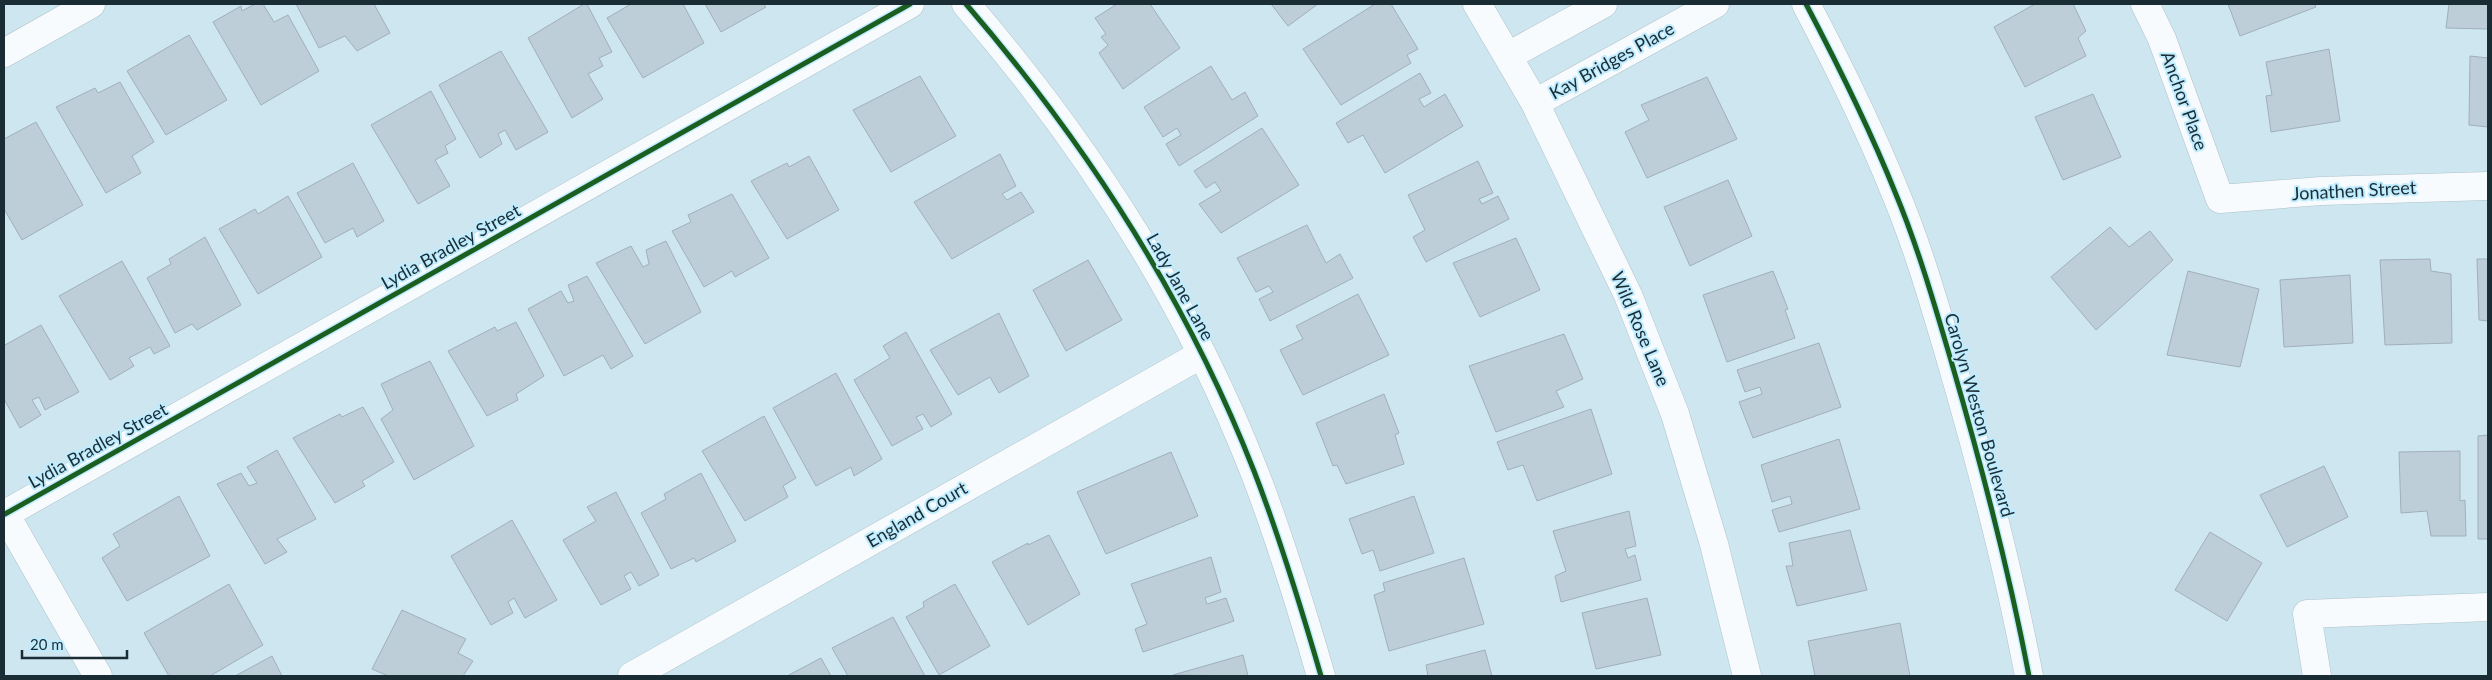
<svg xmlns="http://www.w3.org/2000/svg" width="2492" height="680" viewBox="0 0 2492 680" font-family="Lato,sans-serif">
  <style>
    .building { fill: #bdced9; stroke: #a0b0ba }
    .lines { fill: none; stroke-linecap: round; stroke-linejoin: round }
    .minor-casing { stroke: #afc2ca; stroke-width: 29 }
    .tertiary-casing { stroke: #afc2ca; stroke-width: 29 }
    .minor { stroke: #f8fbfd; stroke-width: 28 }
    .tertiary { stroke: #f8fbfd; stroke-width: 28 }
    .cycleway-casing { stroke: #bfecff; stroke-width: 8 }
    .cycleway { stroke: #1b5e20; stroke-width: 5 }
    .labels { text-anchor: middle; stroke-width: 4; stroke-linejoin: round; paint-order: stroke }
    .street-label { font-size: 18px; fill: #1b2d34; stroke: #bfecff }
  </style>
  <rect width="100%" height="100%" fill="#cee6f0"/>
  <path class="building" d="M255,4H263L274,22L288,15L319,71L261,105L213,22L241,6L242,11Z
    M296,4H374L390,33L357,51L345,36L319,48Z
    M584,4H587L612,52L599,58L603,66L588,74L603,99L572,118L528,38Z
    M631,4H683L704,43L643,78L607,18Z
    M705,4H763L766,7L721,32Z
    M1117,4H1150L1180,48L1123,89L1099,53L1108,45L1101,37L1106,34L1095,18Z
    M1271,4H1318L1288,26Z
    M1375,4H1391L1418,49L1407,55L1411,63L1341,105L1303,49Z
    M2035,4H2073L2086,31L2078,38L2086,56L2025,87L1994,27Z
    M2228,4H2315L2316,7L2240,36Z
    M2449,4H2488V29L2446,28Z
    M189,35L227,100L166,135L127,71Z
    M2329,49L2340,121L2271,132L2266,96L2272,95L2266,62Z
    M501,51L548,132L516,150L505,130L498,134L502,144L480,158L439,85Z
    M2470,56L2488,58V127L2469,125Z
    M1211,66L1232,100L1245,92L1258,116L1179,166L1166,144L1181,135L1177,128L1163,137L1144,107Z
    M1420,73L1431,93L1419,99L1424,107L1445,94L1463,126L1385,173L1363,135L1348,143L1336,123Z
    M920,76L956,136L891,172L853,110Z
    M1707,77L1737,139L1647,178L1625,132L1649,120L1641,105Z
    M120,82L154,142L132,156L141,173L106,193L56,107L95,88L98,93Z
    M431,91L456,139L445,146L448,153L435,160L450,186L418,204L371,125Z
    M2093,94L2121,157L2063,180L2035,117Z
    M36,122L83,205L22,240L4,209V139Z
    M1262,128L1299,185L1221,233L1199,204L1221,191L1215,182L1206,188L1194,171Z
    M1000,154L1016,186L1002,194L1007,200L1021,192L1034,212L952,259L914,202Z
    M809,156L839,210L787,239L751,181L787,163L789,167Z
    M1478,161L1493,193L1479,199L1482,204L1498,196L1509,219L1426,262L1413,237L1425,230L1408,195Z
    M353,163L384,221L357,237L353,228L325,243L297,193Z
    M1728,180L1752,236L1690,266L1664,207Z
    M732,194L769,258L735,277L732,271L704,287L672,231L691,222L688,215Z
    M288,196L322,257L258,294L219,229L255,209L258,214Z
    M1307,225L1326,263L1340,254L1353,278L1270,321L1259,299L1273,292L1269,286L1256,292L1237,258Z
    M2110,227L2129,247L2150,231L2173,260L2096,330L2051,277Z
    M205,237L241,305L197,330L192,324L175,333L147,278L171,264L169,259Z
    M1516,238L1540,290L1480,317L1453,263Z
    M666,241L701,312L645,344L596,263L631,246L643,267L649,264L646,250Z
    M2430,259L2431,271L2451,274L2452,343L2385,345L2380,260Z
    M2477,259H2488V321L2479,320Z
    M1088,260L1122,320L1066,351L1033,290Z
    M122,261L170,346L154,354L150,347L129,358L134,366L110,380L59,296Z
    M1773,271L1788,309L1785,310L1795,338L1727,362L1703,295Z
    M2188,271L2259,289L2240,367L2167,355Z
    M2350,275L2353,343L2284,347L2280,280Z
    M587,276L633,356L611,369L603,355L564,376L528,309L561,291L568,303L574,301L568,285Z
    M1358,294L1389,355L1303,395L1280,350L1303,339L1296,326Z
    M999,313L1029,376L999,393L990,377L958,395L930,350Z
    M516,322L544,376L516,394L518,400L487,416L448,351L495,327L497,331Z
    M41,325L79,392L45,410L39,397L32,400L41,415L20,428L4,399V342L5,345Z
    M906,332L952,414L931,427L923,414L916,417L923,429L892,446L854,380L890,358L883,346Z
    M1564,334L1583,379L1556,391L1564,407L1496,432L1469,366Z
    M1819,343L1841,407L1753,438L1739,402L1762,394L1760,387L1745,392L1737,370Z
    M430,361L474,446L414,480L381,419L393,410L381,384Z
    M836,373L882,459L854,476L851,467L816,486L773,408Z
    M1384,394L1399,433L1395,435L1404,464L1346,484L1337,465L1333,466L1316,423Z
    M363,407L394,462L362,481L365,486L335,503L293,438L340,414L342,417Z
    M1591,409L1612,474L1537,501L1523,465L1508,470L1497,442Z
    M764,416L796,478L783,486L788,497L745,521L702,451Z
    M2488,435V539H2478V436Z
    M1839,439L1860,509L1779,532L1772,510L1792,504L1790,496L1772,502L1761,465Z
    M277,450L316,519L277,539L287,552L265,564L217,484L241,473L249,486L257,483L247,467Z
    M2460,451V501L2465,500L2466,536H2431L2427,511L2401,513L2399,452Z
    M1171,452L1198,516L1106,554L1077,492Z
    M2324,466L2348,517L2287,547L2260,495Z
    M701,473L736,541L696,562L694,558L671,569L641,513L666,499L664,494Z
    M616,492L659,575L639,586L631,572L624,576L631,589L601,605L563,540L596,521L587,507Z
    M179,496L210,556L127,601L102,558L120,546L113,534Z
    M1414,496L1434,553L1380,571L1373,550L1362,554L1349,519Z
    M1629,511L1636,546L1625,549L1628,558L1635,555L1641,580L1561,602L1555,576L1566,571L1553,531Z
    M512,520L557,600L525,618L514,598L508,602L513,613L491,625L451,556Z
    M1850,530L1867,590L1797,606L1786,566H1793L1789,543Z
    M2210,532L2262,563L2227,621L2175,590Z
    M1049,535L1080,594L1028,625L992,562L1028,543V545Z
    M1211,557L1221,592L1205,598L1207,604L1226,598L1234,621L1143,652L1135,629L1147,624L1131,584Z
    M1464,558L1484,624L1389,651L1374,595L1385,591L1383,583Z
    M229,584L263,645L210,676H169L144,633Z
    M955,584L990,646L939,675L906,617L924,607L923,602Z
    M1647,598L1661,655L1596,669L1582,613Z
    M402,610L466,639L458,653L473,661L463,676H388L372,669Z
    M893,617L925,676H848L832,648Z
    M1900,623L1910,676H1815L1808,641Z
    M1485,650L1492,676H1428L1426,665Z
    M1243,655L1248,676L1173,675Z
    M272,656L282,676H235Z
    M821,658L831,676H787Z"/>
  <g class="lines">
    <g class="minor-casing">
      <path id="minor" d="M966,4C1086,143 1187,300 1254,471C1280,538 1301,607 1321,676
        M1477,4L1535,103L1628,295L1675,414L1714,544L1747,676
        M2145,4L2162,39L2220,199L2321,191L2488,186
        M4,53L91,4
        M1508,56L1603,4
        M1535,103L1715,4
        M4,512L98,676
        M5,514L910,4
        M632,676L1202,354
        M2317,676L2307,614L2488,607"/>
    </g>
    <g class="tertiary-casing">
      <path id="tertiary" d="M1806,4C1838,65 1869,127 1895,192C1918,247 1935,306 1952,364C1982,467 2009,571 2029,676"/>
    </g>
    <use href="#minor" class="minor"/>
    <use href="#tertiary" class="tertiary"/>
    <g class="cycleway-casing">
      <path id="cycleway" d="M966,4C1086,143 1187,300 1254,471C1280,538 1301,607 1321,676
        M1806,4C1838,65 1869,127 1895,192C1918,247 1935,306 1952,364C1982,467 2009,571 2029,676
        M5,514L910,4"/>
    </g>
    <use href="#cycleway" class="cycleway"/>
  </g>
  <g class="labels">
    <g class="street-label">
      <text transform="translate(1612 61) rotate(-29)" y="6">Kay Bridges Place</text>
      <text transform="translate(2184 101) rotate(70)" y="6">Anchor Place</text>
      <text transform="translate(2354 191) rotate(-3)" y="6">Jonathen Street</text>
      <text transform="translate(451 247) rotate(-29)" y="6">Lydia Bradley Street</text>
      <text transform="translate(1180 287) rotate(61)" y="6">Lady Jane Lane</text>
      <text transform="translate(1640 329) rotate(67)" y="6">Wild Rose Lane</text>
      <text transform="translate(1979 415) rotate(74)" y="6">Carolyn Weston Boulevard</text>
      <text transform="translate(98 446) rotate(-29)" y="6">Lydia Bradley Street</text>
      <text transform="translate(917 515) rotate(-30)" y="6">England Court</text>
    </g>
  </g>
  <rect width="2492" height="680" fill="none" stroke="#1b2d34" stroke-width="10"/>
  <path d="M22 650v8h105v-8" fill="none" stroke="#1b2d34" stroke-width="2.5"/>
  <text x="30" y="650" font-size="15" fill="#1b2d34" stroke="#bfecff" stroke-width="4" paint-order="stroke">20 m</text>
</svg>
